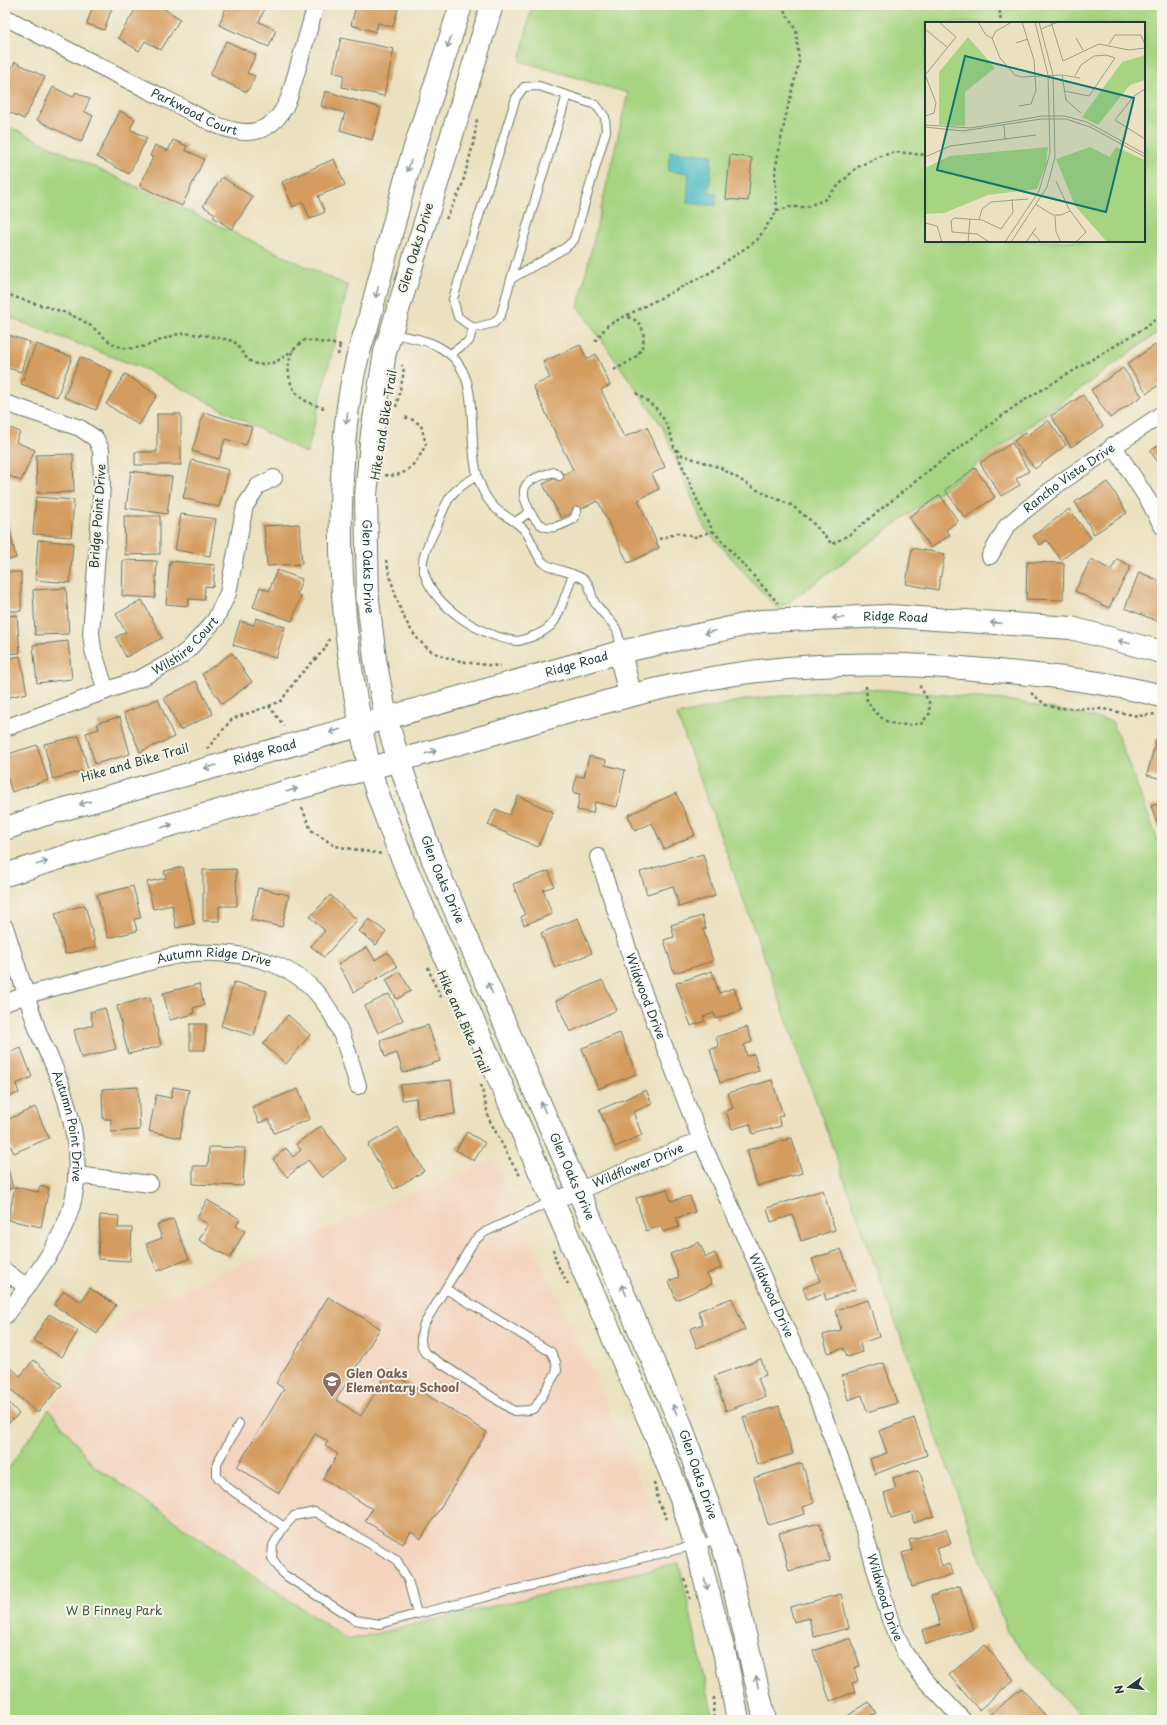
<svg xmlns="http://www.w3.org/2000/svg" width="1167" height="1725" viewBox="0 0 1167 1725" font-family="'Playpen Sans',sans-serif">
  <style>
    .built { fill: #f3d4bf }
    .green { fill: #a6d481; stroke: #62885a; fill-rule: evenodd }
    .water { fill: #4dbbc4; stroke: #367c7c }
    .building { fill: #d49c5e }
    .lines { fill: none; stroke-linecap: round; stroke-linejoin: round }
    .lane-casing { stroke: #667665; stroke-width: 10 }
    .street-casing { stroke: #667665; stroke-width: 18 }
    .secondary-casing { stroke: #667665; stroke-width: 24 }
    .path { stroke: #667665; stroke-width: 2.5; stroke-dasharray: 3 3; stroke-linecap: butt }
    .lane { stroke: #fff; stroke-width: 8 }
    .street { stroke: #fff; stroke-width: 16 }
    .secondary { stroke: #fff; stroke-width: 22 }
    .oneway { stroke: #8f9e9a }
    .labels { text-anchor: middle; stroke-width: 4; stroke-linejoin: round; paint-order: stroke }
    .street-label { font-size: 12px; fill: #1f3d34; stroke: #f7f3e8 }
    .education-label { font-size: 12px; font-weight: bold; fill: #785e54; stroke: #f7f3e8; text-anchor: start }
    .park-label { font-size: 12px; fill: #3a5b43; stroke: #f7f3e8 }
    .inset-road { fill: none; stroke: #999f88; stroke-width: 1 }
    .view { fill: #0f766e; fill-opacity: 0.15; stroke: #0f766e; stroke-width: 2 }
    .inset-edge { fill: none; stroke: #1f3d34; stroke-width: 2 }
  </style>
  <rect width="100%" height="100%" fill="#f7f3e8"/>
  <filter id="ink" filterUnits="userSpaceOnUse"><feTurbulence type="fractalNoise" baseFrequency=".025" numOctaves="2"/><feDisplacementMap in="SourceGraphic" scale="8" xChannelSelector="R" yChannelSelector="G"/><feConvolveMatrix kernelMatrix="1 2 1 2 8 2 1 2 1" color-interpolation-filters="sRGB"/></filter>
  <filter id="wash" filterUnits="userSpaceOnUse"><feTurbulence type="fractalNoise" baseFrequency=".012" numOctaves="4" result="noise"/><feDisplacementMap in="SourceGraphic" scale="16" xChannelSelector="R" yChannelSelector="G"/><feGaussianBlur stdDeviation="0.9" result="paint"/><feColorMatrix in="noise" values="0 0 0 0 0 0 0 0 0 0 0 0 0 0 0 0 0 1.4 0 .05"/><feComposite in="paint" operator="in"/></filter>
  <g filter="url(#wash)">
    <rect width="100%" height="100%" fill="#ebe1c0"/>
    <path class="built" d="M494,1159L600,1388L636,1474L679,1563L348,1640L94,1465L49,1409L127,1312Z"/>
    <path class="green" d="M532,5H1162V329L778,610L704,527L662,426L578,307L628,93L520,61ZM926,23H1144V241H926Z
      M5,125L348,286L307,454L147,370L5,316Z
      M863,688L1014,701L1112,721L1162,851V1720H1083L1007,1632L677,715L748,699Z
      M49,1409L94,1466L348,1640L679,1563L714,1720H5V1474Z"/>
    <path class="water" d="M670,151L712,155L709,193L717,194L716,206L687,203L689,173L668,171Z"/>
    <g id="blocks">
      <path class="building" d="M93,5H113L104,30L87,24Z
        M138,5H158L180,19L161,50L145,41L139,51L118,38Z
        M227,5H266L259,22L276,30L269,47L219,25Z
        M356,5H399L393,27L378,23L376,32L351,25Z
        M341,38L394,49L384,96L342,87L344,75L333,72Z
        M226,41L256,55L247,73L255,76L247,92L210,75Z
        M15,62L45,77L24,119L5,110V71L9,73Z
        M53,87L73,97L76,92L90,99L84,111L93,116L81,142L37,120Z
        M325,91L381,108L372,140L340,130L345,113L321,106Z
        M120,111L135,119L130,129L147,138L129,174L97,157Z
        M173,140L187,146L185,150L204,159L182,206L140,186L153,157L150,156L155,145L168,151Z
        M730,155L752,158L748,201L726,199Z
        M334,159L345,185L318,196L325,212L310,219L303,202L293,207L282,182Z
        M222,177L253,197L232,229L213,217L215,214L203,206Z
        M5,334L30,342L21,372L5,367Z
        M1158,343L1162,349V383L1147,393L1127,364Z
        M36,344L72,357L57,397L21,384Z
        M580,345L587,359L596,354L610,385L601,390L624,437L647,427L665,467L652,474L659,489L638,500L659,548L628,563L598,501L561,518L543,484L573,470L533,386L550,378L543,362Z
        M80,357L112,371L96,410L64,397Z
        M1123,368L1142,396L1110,418L1091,390Z
        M125,374L157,395L139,425L106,404Z
        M1083,395L1103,426L1071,447L1051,416Z
        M204,412L252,427L246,445L225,439L219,459L192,451Z
        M157,414H181V465H135V452H157Z
        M1048,420L1066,445L1035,469L1014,441L1025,432L1028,435Z
        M8,427L20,432L16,442L35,450L21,481L5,474V433Z
        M1012,443L1029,471L1016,479L1020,485L1001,496L980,463Z
        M1162,443V468L1150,451Z
        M73,454L74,492L37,493L36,455Z
        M192,460L229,470L219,507L183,498Z
        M975,468L995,497L965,518L945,490Z
        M131,471L172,477L167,514L126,508Z
        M1108,482L1127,513L1094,534L1075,502Z
        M940,495L958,521L946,530L950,535L931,548L909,517Z
        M36,497L74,500L71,537L33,534Z
        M1069,509L1091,538L1061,560L1047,540L1040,545L1033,536Z
        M181,514L216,519L210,556L175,550Z
        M124,516H160V554L125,555Z
        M8,522L16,558L5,561V523Z
        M299,524L302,564L267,566L264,526Z
        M38,540L73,543L70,583L35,580Z
        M912,548L945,554L938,590L906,584Z
        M1091,559L1111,570L1117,559L1131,566L1109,608L1075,591Z
        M123,560L157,561L155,598L122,596Z
        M170,561L215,565L213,587L205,586L204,600L189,599L188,606L166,604Z
        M1027,562L1064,563L1063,600L1026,599Z
        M277,570L302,579L297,594L301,596L292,621L253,607L260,587L269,591Z
        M5,572H21V611H5Z
        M1139,572L1162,582V623L1125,608Z
        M66,588L69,634L35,635L33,590Z
        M142,600L162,638L126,657L116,637L126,632L116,614Z
        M17,615L20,653L5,654V616Z
        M256,618L285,627L276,658L233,645L240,621L254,625Z
        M68,641L72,679L37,683L33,645Z
        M232,653L252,682L222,704L202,674Z
        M20,656L27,693L5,698V659Z
        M196,681L213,714L180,730L164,698Z
        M158,699L174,737L140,752L124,713Z
        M120,717L130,754L95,764L86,733L99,729L97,723Z
        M79,736L88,770L53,779L44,744Z
        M1156,739L1162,741V779L1147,775Z
        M37,745L48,780L12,792L5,770V755Z
        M589,756L606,760L605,765L625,770L617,807L595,802L593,813L577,810L580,794L573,793L576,776L584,777Z
        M676,793L695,835L664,849L652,823L635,831L628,815Z
        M518,796L553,812L538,847L488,825L495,809L509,815Z
        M1162,803V836L1151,806Z
        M703,854L715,896L679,907L673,886L647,894L640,872Z
        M183,867L194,924L176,928L172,905L153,909L147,882L166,878L164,871Z
        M236,869L237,906H219V921H203V870Z
        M549,871L554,886L543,890L552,914L524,925L521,917L525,915L513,884Z
        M133,886L141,918L134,919L137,931L108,938L97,895Z
        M258,888L289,895L282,927L251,920Z
        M330,895L357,920L324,957L311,946L325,931L310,917Z
        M85,905L96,947L65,954L55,913Z
        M702,916L706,929H703L713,961L674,973L664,940L674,937L671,925Z
        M578,918L592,953L555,968L541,933Z
        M369,919L386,932L376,945L359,931Z
        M367,947L375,960L388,952L397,967L354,992L338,964Z
        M712,971L719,993L734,988L742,1010L716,1019L714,1013L703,1017L705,1021L691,1026L676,983Z
        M400,972L411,991L397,999L386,980Z
        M602,980L617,1010L570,1032L556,1001Z
        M234,982L267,991L254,1036L221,1026Z
        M199,984L204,1005L193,1008L194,1014L170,1020L163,993Z
        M389,994L403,1020L378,1033L365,1006Z
        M150,997L161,1046L128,1054L117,1006Z
        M105,1008L116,1049L81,1058L74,1030L93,1025L90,1012Z
        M288,1015L310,1035L286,1064L263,1044Z
        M190,1024H206L205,1050H190Z
        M428,1025L440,1061L403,1073L397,1053L385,1057L380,1040Z
        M747,1027L752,1042L744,1045L747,1056L754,1054L759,1071L720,1083L710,1049L719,1047L716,1037Z
        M620,1033L636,1074L598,1089L582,1048Z
        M21,1048L32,1077L16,1084L19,1093L5,1098V1054Z
        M451,1080L455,1114L418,1118L416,1098L402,1100L400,1085Z
        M772,1080L783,1115L778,1117L781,1126L753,1134L750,1124L732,1129L726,1111L733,1108L728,1093Z
        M138,1087L140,1130L111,1132V1119H103L102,1089Z
        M173,1087L189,1090L180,1138L149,1131L156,1095L171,1098Z
        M298,1089L310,1119L274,1133L269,1119L259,1123L252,1107Z
        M646,1090L652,1104L633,1112L642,1135L615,1147L599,1110Z
        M35,1107L49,1138L14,1153L8,1141L5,1142V1121Z
        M321,1126L346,1159L322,1178L308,1160L287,1177L273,1159L286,1148L293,1157L301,1150L296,1144Z
        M398,1127L424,1171L394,1189L368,1145Z
        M467,1132L485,1143L474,1161L456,1150Z
        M792,1138L802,1173L757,1186L747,1150Z
        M209,1147L245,1148L243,1186L193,1184V1166H208Z
        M8,1169L13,1188L5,1190V1170Z
        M40,1186L49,1188L41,1227L8,1220L15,1187L38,1192Z
        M667,1189L671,1201L690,1196L695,1212L676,1218L679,1227L663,1232L661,1226L646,1231L636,1198Z
        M823,1190L835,1230L801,1241L793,1215L771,1222L767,1208Z
        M207,1200L240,1219L236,1226L245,1231L230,1258L199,1240L208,1224L197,1218Z
        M100,1215L119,1216L118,1228H132L130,1261L98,1259Z
        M173,1219L189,1259L157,1271L146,1244L162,1238L157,1225Z
        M699,1242L706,1257L715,1253L721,1268L707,1274L712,1284L676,1300L669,1281L679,1277L670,1254Z
        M841,1249L856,1289L826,1300L824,1293L807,1299L803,1288L820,1281L812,1259Z
        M90,1288L116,1305L97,1334L54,1305L64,1291L81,1302Z
        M328,1297L380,1328L336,1400L361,1416L388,1371L487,1432L421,1539L411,1532L403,1544L365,1521L372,1509L323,1478L338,1454L325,1446L328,1441L315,1434L279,1493L237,1467L284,1389L276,1383Z
        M732,1298L745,1330L697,1348L690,1329L703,1324L698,1311Z
        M868,1300L879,1337L860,1343L862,1352L847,1357L844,1348L828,1353L823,1335L841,1330L836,1310Z
        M49,1314L78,1331L62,1357L33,1340Z
        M761,1359L766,1375L758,1378L765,1397L726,1411L714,1376Z
        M34,1360L62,1385L37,1413L5,1384V1373L10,1367L20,1376Z
        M884,1363L897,1403L867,1412L862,1395L848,1400L841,1376Z
        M5,1398L19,1414L5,1426Z
        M779,1406L793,1454L757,1465L743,1417Z
        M914,1418L927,1455L875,1474L870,1459L887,1453L879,1431Z
        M802,1463L814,1503L803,1507L805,1514L768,1525L754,1478Z
        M919,1470L934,1516L914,1523L911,1512L891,1518L884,1493L896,1489L893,1478Z
        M820,1523L830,1561L789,1571L779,1533Z
        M946,1529L951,1543L936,1548L942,1566L950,1564L953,1574L912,1587L902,1553L912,1550L909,1540Z
        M960,1586L974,1629L926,1644L922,1630L940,1625L931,1596Z
        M841,1594L849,1628L814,1637L809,1618L794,1622L790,1607Z
        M851,1638L860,1666L854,1668L858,1681L852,1683L855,1692L830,1701L813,1651Z
        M985,1645L1014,1680L979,1710L949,1675Z
        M1022,1688L1049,1720H992L988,1716Z
        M869,1702L876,1713L870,1716L872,1720H841Z"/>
    </g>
  </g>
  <g filter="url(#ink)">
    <use href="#blocks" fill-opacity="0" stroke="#667665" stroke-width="1"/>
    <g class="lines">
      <g class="lane-casing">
        <path id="lane" d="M511,279L567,95
          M392,334C407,337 426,339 439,347C496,377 452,460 493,506C502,516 518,521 526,532C533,542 535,556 544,563C557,572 574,571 586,581C591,586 591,597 595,603C610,625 620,621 620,652
          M450,354L469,341L473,328L458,317L453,299L516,98L524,87L539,86L596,105L605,117L606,131L574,240L565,248L511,279L501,315L494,323L473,328
          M477,476C449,492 448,497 437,526C431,539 419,558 424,572C433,606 483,638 517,641C522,641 529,637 534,636C541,633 550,628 554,622C561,611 568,587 573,574
          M530,512C528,507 524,500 524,494C522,479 543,475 554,472L559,476
          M515,522L530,512C543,534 554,529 574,519L577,511
          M446,1289L551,1352L556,1362L557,1371L535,1408L530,1410L514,1411L425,1353C419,1344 421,1336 423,1326L474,1241L485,1232L552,1201
          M239,1424L217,1463V1476L227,1487L284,1527
          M417,1614L380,1624L355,1620L283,1574L272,1558L273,1545L284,1527L294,1516L315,1512L396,1559L408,1580L417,1614L719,1539"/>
      </g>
      <g class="street-casing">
        <g id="street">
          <path id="s1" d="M5,17C59,46 113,73 168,100C191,111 217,130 244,132C267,133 281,118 289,98L316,5"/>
          <path d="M5,403L80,428L96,439L101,450L102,486L91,633L93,650L106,691"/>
          <path d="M1113,445L1150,503L1162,526"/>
          <path id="s2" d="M990,556L1007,526L1023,512L1061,482L1162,414"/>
          <path id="s3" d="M5,728L141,678L176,659L188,650L215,620L228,593L245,506L258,486L274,478"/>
          <path id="s4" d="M598,857L637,976L701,1140L816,1395L854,1496L890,1620L904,1652L925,1680L963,1720"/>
          <path id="s5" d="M5,927C16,962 26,996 38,1031C42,1042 48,1053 53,1064C71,1108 84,1157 72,1205C60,1247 30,1282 5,1316"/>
          <path id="s6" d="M5,1003L26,995C60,986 94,977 128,968C150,962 173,954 196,953C240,951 292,961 320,997C341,1023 349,1055 358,1086"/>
          <path d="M76,1175L150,1184"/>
          <path id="s7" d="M553,1201L701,1140"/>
          <path d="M5,1271L27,1287"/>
        </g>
      </g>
      <g class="secondary-casing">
        <g id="secondary">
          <path d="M461,5L409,166L367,327C351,370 346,415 343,460C337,548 343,635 360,721C363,737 366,753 370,769C379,803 393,835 406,868L653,1429L681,1499L696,1546L727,1663L738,1720"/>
          <path id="s8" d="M492,5L385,352L372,433L366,495L368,600L375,659L386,718L399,761L433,860L681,1425L728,1562L765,1720"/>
          <path d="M620,652L630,695"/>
          <path id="s9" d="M5,829L40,816L620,652L762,621L889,616L1071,628L1162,652"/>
          <path d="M5,875C136,834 268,796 400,760C510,731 617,693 729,675C818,661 908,662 997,671C1053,676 1107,682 1162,696"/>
        </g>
      </g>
      <path class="path" d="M999,5L1001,23
        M777,211L775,171L785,119L799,62L796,30L781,5
        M446,219L461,189L474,141L477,119
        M5,293C31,305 64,308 88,324C100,332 111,347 126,348C145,350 161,338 179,334C194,332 219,338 234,341L248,360L258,365L276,362L293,350
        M595,341L608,325L711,272L757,240L777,211L789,207H806L824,200L856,168L878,157L895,152L926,155
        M338,355L340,345
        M614,370C622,365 633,361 638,354C649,340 644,317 624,317
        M636,393L655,407L663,418L670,432L674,447L682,455L721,468L757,490L791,505L810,520L832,544L849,535L932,468L1018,404L1146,327L1162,314
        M396,407L404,372L402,365
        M324,408C318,406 311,404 306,401C289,392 284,368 293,351C295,347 301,343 305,340L341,345
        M675,449L701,509L713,531L778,603
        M385,475C406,479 418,461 426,444L421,425L411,419L403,417
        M659,539L678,533L695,537L713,531
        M386,560C394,591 402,630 430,650C447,661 481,665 501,666
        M866,686L867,701L873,710L884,720L896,725L921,724L930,713L929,702L918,683
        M1031,693L1046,705L1057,708L1103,709L1138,716L1156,714
        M269,706L281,701L299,676L325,649L329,639
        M207,749L232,719L269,706L284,726
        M302,808L311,830L335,846L382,854
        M428,967L433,981L442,999
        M481,1085L489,1119L512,1163L521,1177
        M553,1249L557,1264L568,1284
        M654,1483L659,1503L667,1519
        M685,1579L690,1599
        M714,1697L713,1714L715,1720"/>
      <use href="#lane" class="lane"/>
      <use href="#street" class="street"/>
      <use href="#secondary" class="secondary"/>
    </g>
    <defs><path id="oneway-shaft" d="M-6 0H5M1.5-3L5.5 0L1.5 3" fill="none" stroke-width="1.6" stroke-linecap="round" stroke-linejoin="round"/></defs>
    <g class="oneway">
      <use href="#oneway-shaft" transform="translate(449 42) rotate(108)"/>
      <use href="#oneway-shaft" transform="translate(409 166) rotate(106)"/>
      <use href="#oneway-shaft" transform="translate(377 292) rotate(104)"/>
      <use href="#oneway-shaft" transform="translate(347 418) rotate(97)"/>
      <use href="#oneway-shaft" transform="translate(838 618) rotate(178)"/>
      <use href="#oneway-shaft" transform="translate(996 623) rotate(-176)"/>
      <use href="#oneway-shaft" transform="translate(710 632) rotate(167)"/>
      <use href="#oneway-shaft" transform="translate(1124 642) rotate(-165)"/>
      <use href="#oneway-shaft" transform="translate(335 731) rotate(164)"/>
      <use href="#oneway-shaft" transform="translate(431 752) rotate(-16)"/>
      <use href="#oneway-shaft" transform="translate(210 767) rotate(164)"/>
      <use href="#oneway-shaft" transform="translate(292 790) rotate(-16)"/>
      <use href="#oneway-shaft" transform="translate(85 803) rotate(164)"/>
      <use href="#oneway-shaft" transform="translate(167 826) rotate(-16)"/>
      <use href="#oneway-shaft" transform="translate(42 863) rotate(-17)"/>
      <use href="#oneway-shaft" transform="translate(490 988) rotate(-114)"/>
      <use href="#oneway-shaft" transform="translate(543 1107) rotate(-114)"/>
      <use href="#oneway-shaft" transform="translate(624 1290) rotate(-114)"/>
      <use href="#oneway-shaft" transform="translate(675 1410) rotate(-113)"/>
      <use href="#oneway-shaft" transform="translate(706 1584) rotate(75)"/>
      <use href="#oneway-shaft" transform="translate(757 1682) rotate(-102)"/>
    </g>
  </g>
  <defs>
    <g id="school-pin" transform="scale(1)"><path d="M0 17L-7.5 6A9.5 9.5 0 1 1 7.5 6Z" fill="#8d6e63" stroke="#f7f3e8"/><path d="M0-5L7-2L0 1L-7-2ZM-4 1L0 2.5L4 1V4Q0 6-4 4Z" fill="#fff"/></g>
  </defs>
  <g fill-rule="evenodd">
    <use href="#school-pin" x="332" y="1381"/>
  </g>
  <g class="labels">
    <g class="street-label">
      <text dy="4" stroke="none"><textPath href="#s1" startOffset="212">Parkwood Court</textPath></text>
      <text transform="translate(416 248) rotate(-73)" y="4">Glen Oaks Drive</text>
      <text transform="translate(384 425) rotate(-81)" y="4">Hike and Bike Trail</text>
      <text dy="4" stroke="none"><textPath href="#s2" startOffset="113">Rancho Vista Drive</textPath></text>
      <text transform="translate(98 516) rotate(-86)" y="4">Bridge Point Drive</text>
      <text dy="4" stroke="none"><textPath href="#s8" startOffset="579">Glen Oaks Drive</textPath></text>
      <text dy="4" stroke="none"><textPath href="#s9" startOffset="919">Ridge Road</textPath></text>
      <text dy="4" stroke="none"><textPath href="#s3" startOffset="200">Wilshire Court</textPath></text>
      <text dy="4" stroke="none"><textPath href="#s9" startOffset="595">Ridge Road</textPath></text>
      <text dy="4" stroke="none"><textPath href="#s9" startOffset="271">Ridge Road</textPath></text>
      <text transform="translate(135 763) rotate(-16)" y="4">Hike and Bike Trail</text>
      <text dy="4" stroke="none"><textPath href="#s8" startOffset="903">Glen Oaks Drive</textPath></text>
      <text dy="4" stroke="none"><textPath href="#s6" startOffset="216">Autumn Ridge Drive</textPath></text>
      <text dy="4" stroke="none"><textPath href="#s4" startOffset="147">Wildwood Drive</textPath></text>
      <text transform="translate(463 1022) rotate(66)" y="4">Hike and Bike Trail</text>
      <text dy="4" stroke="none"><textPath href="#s5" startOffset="210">Autumn Point Drive</textPath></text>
      <text dy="4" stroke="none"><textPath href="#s7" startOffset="92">Wildflower Drive</textPath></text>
      <text dy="4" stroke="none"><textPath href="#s8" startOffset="1227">Glen Oaks Drive</textPath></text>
      <text dy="4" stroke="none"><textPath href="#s4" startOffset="472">Wildwood Drive</textPath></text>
      <text dy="4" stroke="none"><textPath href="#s8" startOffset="1551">Glen Oaks Drive</textPath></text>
      <text dy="4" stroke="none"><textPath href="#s4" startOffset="795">Wildwood Drive</textPath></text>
    </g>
    <g class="education-label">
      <text x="346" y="1378">Glen Oaks<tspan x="346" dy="14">Elementary School</tspan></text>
    </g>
    <g class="park-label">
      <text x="114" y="1615">W B Finney Park</text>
    </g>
  </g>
  <g transform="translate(925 22)">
    <rect width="220" height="220" fill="#ebe1c0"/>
    <path d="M43,15L70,46L40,70V104L14,103V50ZM220,33V58L205,63L173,103L157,95L197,40ZM123,125L121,143L112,167L63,173L19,191L0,192V146L25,134ZM165,125L185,135L191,125L220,138V220H182L150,184L131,137Z" fill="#a6d481"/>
    <path class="inset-road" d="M53,0L61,13L67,16M126,0L138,39L174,22L204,28L220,26M0,7L22,25M116,7L133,0M67,16L75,36L90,53L97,55L137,53L155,56M67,16L71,9L87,0M151,16L158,28M91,21L103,17M184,22L190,13H216L220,23M1,52L31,15L14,0M137,53L141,78L156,91M220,67L209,74L190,98L220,117M139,69L164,74L190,36L181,33L169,34L156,43L150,54M94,84L106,82L111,68L109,38L97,0M0,94L9,91L11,81L0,52M0,103L46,106L117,94H139L162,100L220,132M79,103L80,117M0,105L38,109L116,97H141L165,105L220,135M0,135L25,124L111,113M131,159L144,187L161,210L151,220M110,182L128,193H136L145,189M130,194L131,210L136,220M54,198L57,187L66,180L103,177M0,201L12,204L17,220M107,210L116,220M43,220L45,197M64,220L52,212L27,210L26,199L29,196L57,198L76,207L88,190L87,177M80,220L114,169L125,131L123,53L110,0M86,220L122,165L130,135L128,53L114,0M101,220L111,206"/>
    <path class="view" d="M40,34L209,76L181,190L12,148Z"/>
    <rect width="220" height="220" class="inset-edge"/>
  </g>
  <rect width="1167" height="1725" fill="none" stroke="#f7f3e8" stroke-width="20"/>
  <g transform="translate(1129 1687) rotate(256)" stroke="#f7f3e8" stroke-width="3" paint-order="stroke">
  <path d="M0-3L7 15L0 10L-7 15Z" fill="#1f3d34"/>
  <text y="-6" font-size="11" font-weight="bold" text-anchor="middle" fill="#1f3d34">N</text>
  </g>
</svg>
